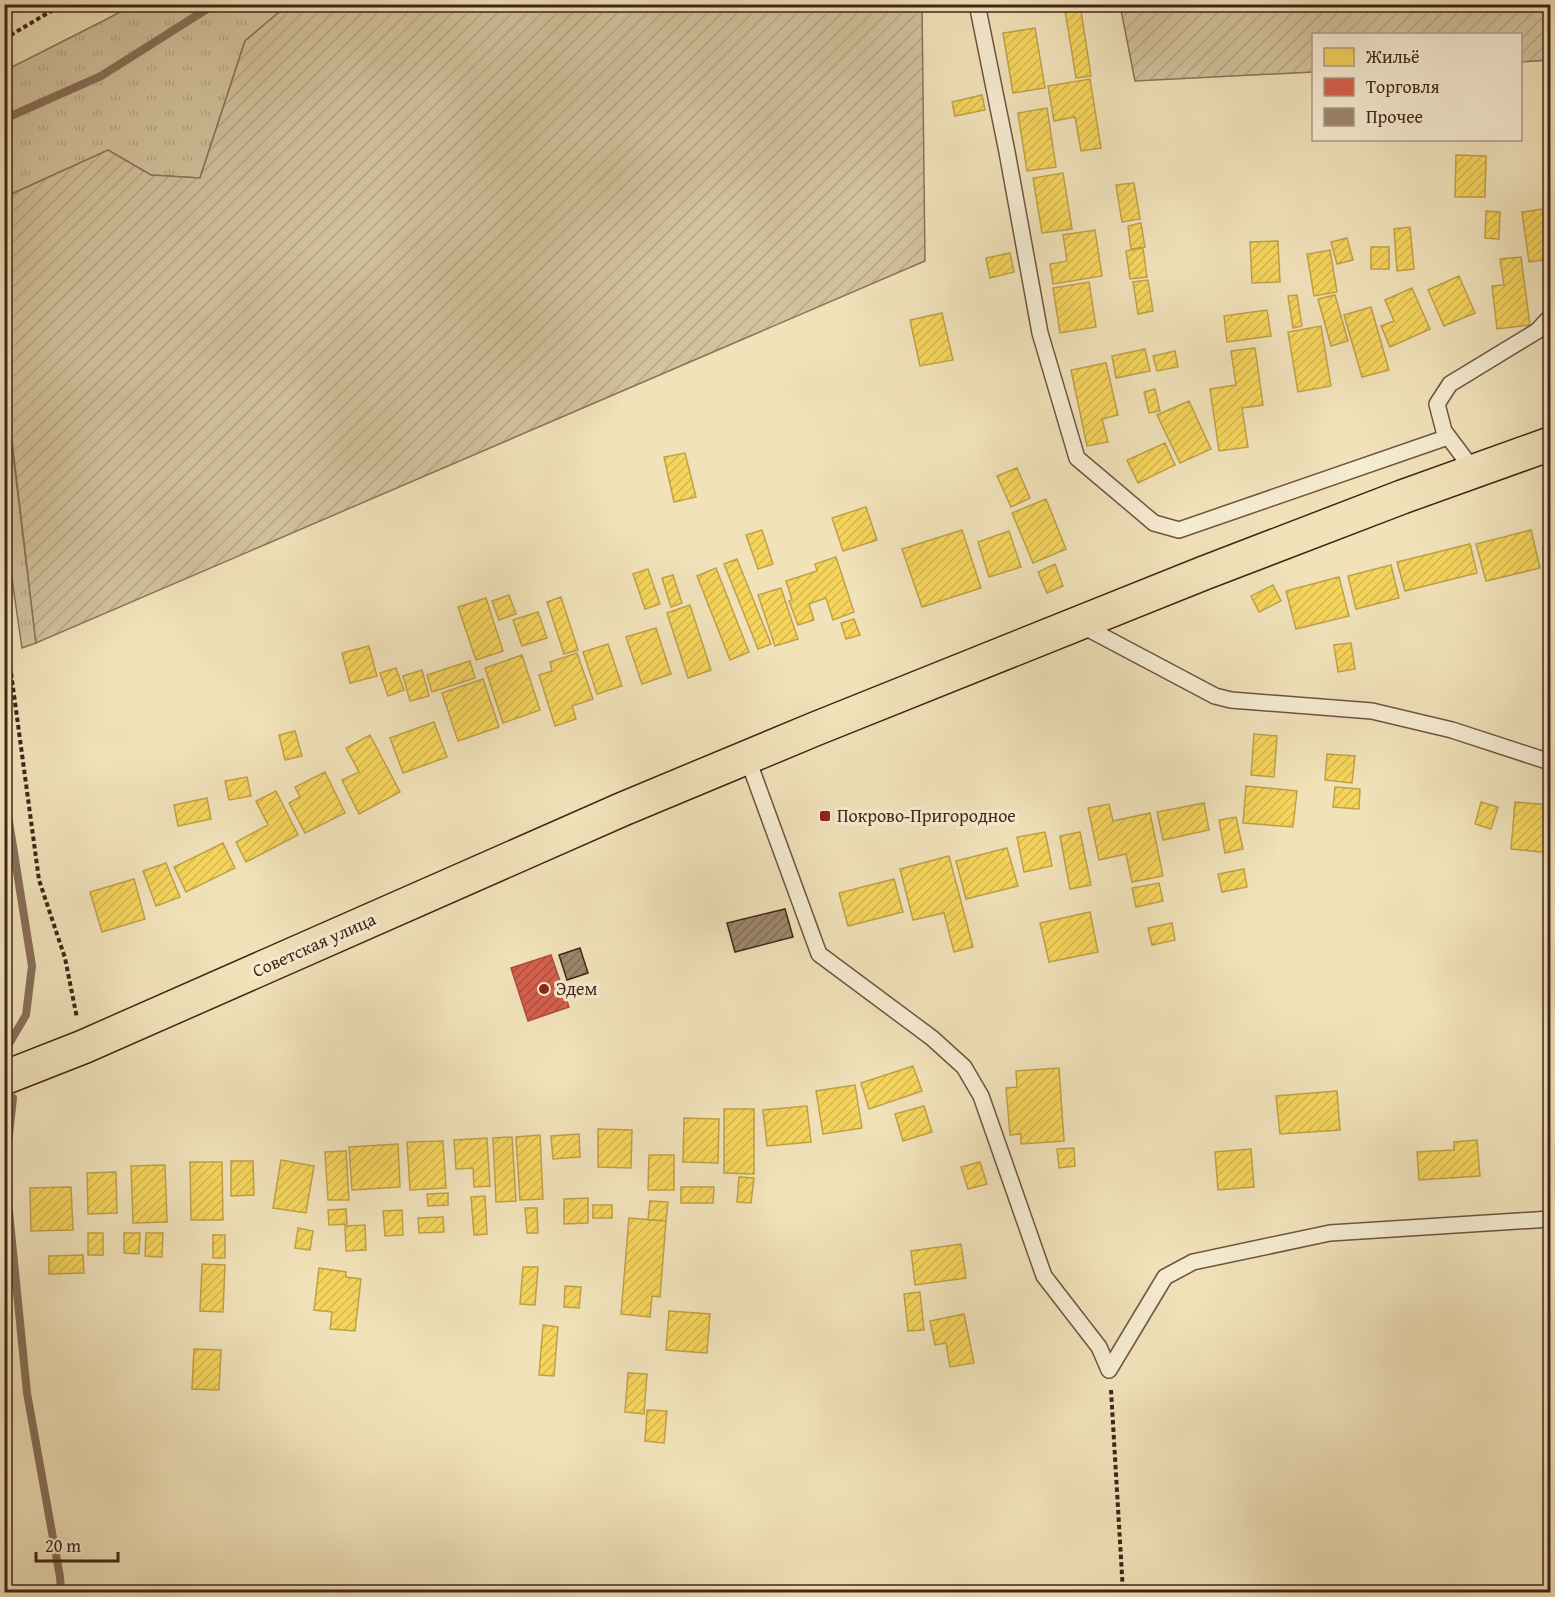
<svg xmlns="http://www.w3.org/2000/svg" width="1555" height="1597" viewBox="0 0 1555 1597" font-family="'Gentium Book Plus',serif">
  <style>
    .grass { fill: url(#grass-tufts); stroke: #8b735b; stroke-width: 1.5 }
    .garden { fill: url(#garden-furrows); stroke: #8b735b; stroke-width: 1.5 }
    .homes { fill: url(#homes-hatch); stroke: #c0a048; stroke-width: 1.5 }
    .shops { fill: url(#shops-hatch); stroke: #aa4e3d; stroke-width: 1.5 }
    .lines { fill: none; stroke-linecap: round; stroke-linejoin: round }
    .stream { stroke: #886f58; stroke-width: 8 }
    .building { fill: url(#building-hatch); stroke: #432418; stroke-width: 1.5 }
    .service-casing { stroke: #6e5440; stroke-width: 18 }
    .primary-casing { stroke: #432418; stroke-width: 36 }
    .path { stroke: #432418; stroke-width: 4; stroke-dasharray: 4.5 3; stroke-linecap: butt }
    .service { stroke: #f6ecd2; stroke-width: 15 }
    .primary { stroke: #f1e2ba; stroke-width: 33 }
    .poi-dot { fill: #8f2418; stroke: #f6ecd2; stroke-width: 2 }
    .labels { text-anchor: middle; stroke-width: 6; stroke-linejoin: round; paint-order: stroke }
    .poi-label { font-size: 18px; fill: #432418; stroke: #f6ecd2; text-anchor: start }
    .street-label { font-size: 18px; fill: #432418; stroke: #f6ecd2 }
  </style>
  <defs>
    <pattern id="grass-tufts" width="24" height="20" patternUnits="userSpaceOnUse" patternTransform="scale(1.5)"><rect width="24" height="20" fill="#d3c29e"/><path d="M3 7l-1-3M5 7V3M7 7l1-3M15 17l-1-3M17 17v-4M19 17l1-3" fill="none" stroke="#b6a787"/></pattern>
    <pattern id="garden-furrows" width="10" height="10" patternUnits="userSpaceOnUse" patternTransform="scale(1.5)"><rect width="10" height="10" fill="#d3c29e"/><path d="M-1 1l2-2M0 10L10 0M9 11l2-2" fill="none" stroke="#b6a787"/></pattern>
    <pattern id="homes-hatch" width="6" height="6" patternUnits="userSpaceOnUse" patternTransform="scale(1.5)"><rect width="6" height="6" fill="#f6d55c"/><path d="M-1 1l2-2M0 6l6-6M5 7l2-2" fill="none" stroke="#d4b74f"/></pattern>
    <pattern id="shops-hatch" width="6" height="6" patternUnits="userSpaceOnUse" patternTransform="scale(1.5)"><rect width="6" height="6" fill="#d6604d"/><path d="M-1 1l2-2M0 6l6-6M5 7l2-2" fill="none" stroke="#af4f3f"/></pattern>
    <pattern id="building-hatch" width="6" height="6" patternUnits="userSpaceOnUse" patternTransform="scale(1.5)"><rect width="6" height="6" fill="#9d876c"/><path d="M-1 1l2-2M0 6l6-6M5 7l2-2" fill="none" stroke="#826e58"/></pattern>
  </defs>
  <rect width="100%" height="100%" fill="#f1e2ba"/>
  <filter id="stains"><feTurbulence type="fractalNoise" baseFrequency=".00333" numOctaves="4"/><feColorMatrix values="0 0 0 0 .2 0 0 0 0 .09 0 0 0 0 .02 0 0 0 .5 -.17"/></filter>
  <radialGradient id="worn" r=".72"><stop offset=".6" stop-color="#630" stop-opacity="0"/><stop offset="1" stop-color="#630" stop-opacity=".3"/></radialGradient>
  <path class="grass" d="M132,5H292L284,8L245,41L200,178L151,175L108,150L5,197L4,71L107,19Z
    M4,381L36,643L22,648L5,531Z"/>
  <path class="garden" d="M292,5H922L925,261L36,643L5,381V197L108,150L151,175L200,178L245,41L284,8Z
    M1120,5H1550V60L1521,62L1520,34H1314L1313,72L1135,81Z"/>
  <path class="homes" d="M1064,4H1080L1091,76L1076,78Z
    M1035,28L1045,88L1013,93L1003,33Z
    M1090,79L1101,148L1081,151L1075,117L1054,121L1048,86Z
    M982,95L985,110L955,116L952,102Z
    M1047,108L1056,167L1027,171L1018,113Z
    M1456,155L1486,156L1485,197H1455Z
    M1063,173L1072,229L1042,233L1033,178Z
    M1134,183L1140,219L1122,222L1116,185Z
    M1550,208V259L1529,262L1522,212Z
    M1486,211L1500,212L1499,239L1485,238Z
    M1141,223L1145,247L1131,249L1128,226Z
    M1410,227L1414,269L1397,271L1394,229Z
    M1095,230L1102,276L1053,284L1050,264L1067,261L1063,235Z
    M1347,238L1353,260L1337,264L1331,242Z
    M1278,241L1280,282L1252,283L1250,242Z
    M1371,247H1389V269H1371Z
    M1143,248L1147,277L1130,279L1126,251Z
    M1330,250L1337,292L1314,296L1307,254Z
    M1010,253L1014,272L990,278L986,258Z
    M1521,257L1530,325L1497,329L1492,286L1504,285L1500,259Z
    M1550,261V282H1547V262Z
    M1459,276L1475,313L1444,326L1428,290Z
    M1148,280L1153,311L1138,314L1133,282Z
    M1089,282L1096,327L1060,333L1053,288Z
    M1412,288L1430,329L1390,347L1381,326L1394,321L1385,300Z
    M1297,295L1302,326L1293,328L1288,296Z
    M1335,295L1348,341L1331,346L1318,299Z
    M1371,307L1389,370L1362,377L1344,315Z
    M1267,310L1271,336L1227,342L1224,316Z
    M942,313L953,360L920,366L910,320Z
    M1321,326L1331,386L1298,392L1288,332Z
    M1255,348L1263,405L1242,408L1248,447L1219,451L1210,389L1236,385L1231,351Z
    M1145,349L1150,371L1116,378L1112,356Z
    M1175,351L1178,367L1157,371L1153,356Z
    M1106,363L1118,415L1102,419L1108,442L1087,446L1071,370Z
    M1155,389L1160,411L1149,413L1144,392Z
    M1189,401L1211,449L1180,463L1157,415Z
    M1165,443L1175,465L1138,483L1127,460Z
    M685,453L696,497L674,502L664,457Z
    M1017,468L1030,498L1011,507L997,476Z
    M1046,499L1066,549L1033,563L1012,513Z
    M866,507L877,540L843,551L832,518Z
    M762,530L773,564L758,569L746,535Z
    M962,530L981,588L922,607L902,549Z
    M1531,530L1540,568L1486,581L1476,544Z
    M1009,531L1021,567L989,577L978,542Z
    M1470,544L1477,573L1405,591L1397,562Z
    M836,557L854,612L833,620L826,598L809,604L814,620L798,625L789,601L792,600L786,581L817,571L815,564Z
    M737,559L771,644L758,649L724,564Z
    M1055,564L1063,586L1047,593L1038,572Z
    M1391,565L1399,598L1356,609L1348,576Z
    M716,568L749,652L730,660L697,576Z
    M648,569L660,604L645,609L633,574Z
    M673,575L682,603L671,607L662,578Z
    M1339,577L1349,616L1296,629L1286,591Z
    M1273,585L1281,601L1259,612L1251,596Z
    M781,588L798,639L775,646L758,595Z
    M509,595L516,614L499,620L492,601Z
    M561,597L578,650L564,654L547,602Z
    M486,598L503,651L476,660L458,607Z
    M690,605L711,670L688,678L667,613Z
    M538,612L547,638L522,646L513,620Z
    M854,619L860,635L846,639L841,623Z
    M656,628L671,674L642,684L626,637Z
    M1351,643L1355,669L1338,672L1334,645Z
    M608,644L622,686L597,694L583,652Z
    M369,646L377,676L350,683L342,653Z
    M577,653L593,699L572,706L576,719L555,726L539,675L552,671L550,662Z
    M522,655L540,710L503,723L485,668Z
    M470,661L475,678L432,692L427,675Z
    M396,668L404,690L388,696L380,673Z
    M422,670L429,696L410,701L403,676Z
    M483,679L499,727L458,741L442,693Z
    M434,722L447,757L403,773L390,738Z
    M295,731L302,756L285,760L279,735Z
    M1254,734L1277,736L1274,777L1251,775Z
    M370,735L400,792L359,814L342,780L359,772L346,748Z
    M1327,754L1355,756L1352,783L1325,780Z
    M325,772L345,813L305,833L289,803L300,797L295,787Z
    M247,777L251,796L229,800L225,781Z
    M1246,786L1297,791L1293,827L1243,823Z
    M1335,787L1360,789L1359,809L1333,807Z
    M276,791L298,835L246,862L236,842L268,825L256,801Z
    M207,798L211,819L178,826L174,805Z
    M1481,802L1498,807L1491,829L1475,824Z
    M1515,802L1550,805V853L1511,849Z
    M1204,803L1209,830L1163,840L1157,812Z
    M1109,804L1113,821L1150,813L1163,876L1132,882L1126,854L1099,860L1088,808Z
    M1236,817L1243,849L1225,853L1219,820Z
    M1045,832L1052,866L1024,872L1017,837Z
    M1080,832L1091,885L1070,889L1060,836Z
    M223,843L235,868L186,892L174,867Z
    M1007,848L1018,886L966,899L956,861Z
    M949,856L973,947L954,952L944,913L913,920L900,869Z
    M166,863L180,897L156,906L143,871Z
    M1244,869L1247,887L1222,892L1218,874Z
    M134,879L145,919L102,932L90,892Z
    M894,879L903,912L848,926L839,893Z
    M1159,883L1163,901L1136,907L1132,888Z
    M1090,912L1098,952L1049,962L1040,923Z
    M1172,923L1175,940L1152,945L1148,928Z
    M913,1066L922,1091L869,1109L861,1083Z
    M1059,1068L1064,1141L1021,1144V1134L1010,1135L1006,1088L1017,1087L1016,1071Z
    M855,1085L862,1128L823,1134L816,1091Z
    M1337,1091L1340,1130L1280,1134L1276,1096Z
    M807,1106L811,1142L767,1146L763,1110Z
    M924,1106L932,1132L903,1141L895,1114Z
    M724,1109H754V1174L724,1173Z
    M684,1118L719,1119L718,1163L683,1162Z
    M598,1129L632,1130L631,1168L598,1167Z
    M579,1134L580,1157L553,1159L551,1136Z
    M540,1135L543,1199L520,1200L516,1137Z
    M512,1137L516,1201L496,1202L493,1138Z
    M487,1138L490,1186L474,1187L473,1168L456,1169L454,1140Z
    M1477,1140L1480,1176L1419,1180L1417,1152L1454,1150V1142Z
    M443,1141L446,1188L410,1190L407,1142Z
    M398,1144L400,1187L352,1190L349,1147Z
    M1074,1148L1075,1166L1059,1168L1057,1149Z
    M1251,1149L1254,1187L1218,1190L1215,1152Z
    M346,1151L349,1200H328L325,1152Z
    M649,1155H674V1190H648Z
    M281,1160L314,1166L306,1213L273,1208Z
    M231,1161H253L254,1195L231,1196Z
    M190,1162H222L223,1220H191Z
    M980,1162L987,1184L968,1189L961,1167Z
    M165,1165L167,1222L133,1223L131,1166Z
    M116,1172L117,1213L88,1214L87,1173Z
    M739,1177L754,1178L751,1203L737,1202Z
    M71,1187L73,1230L31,1231L30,1188Z
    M681,1187H714L713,1203H681Z
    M448,1193V1205L428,1206L427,1194Z
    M485,1196L487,1234L474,1235L471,1197Z
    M588,1198V1223L564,1224V1199Z
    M650,1201L668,1202L666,1221L648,1220Z
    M593,1205H612V1218H593Z
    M525,1208H537L538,1233H527Z
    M346,1209L347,1224L329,1225L328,1210Z
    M402,1210L403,1235L385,1236L383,1211Z
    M443,1217L444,1232L419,1233L418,1218Z
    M629,1218L666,1221L660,1297L652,1296L650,1317L621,1314Z
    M365,1225L366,1250L346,1251L345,1226Z
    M298,1228L313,1231L310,1250L295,1248Z
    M88,1233H103V1255H88Z
    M124,1233H140L139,1254L124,1253Z
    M146,1233H163L162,1257L145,1256Z
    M213,1235H225V1258H213Z
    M961,1244L966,1278L915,1285L911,1251Z
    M83,1255L84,1273L49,1274V1256Z
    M202,1264L225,1265L223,1312L200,1311Z
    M523,1267H538L535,1305L520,1304Z
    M319,1268L346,1272V1277L361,1279L355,1331L330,1329L332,1312L314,1310Z
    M565,1286L581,1287L579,1308L564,1307Z
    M920,1292L924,1330L908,1331L904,1294Z
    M669,1311L710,1314L707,1353L666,1350Z
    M964,1314L974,1363L950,1367L946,1343L935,1345L930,1321Z
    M543,1325L558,1327L554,1376L539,1375Z
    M194,1349L221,1350L219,1390L192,1389Z
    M628,1373L647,1374L644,1414L625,1412Z
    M647,1410L667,1411L664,1443L645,1441Z"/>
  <path class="shops" d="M551,955L569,1007L528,1021L511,968Z"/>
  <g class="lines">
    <path class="stream" d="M4,119L101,76L215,4
      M4,790L32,966L26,1015L6,1049
      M13,1098L5,1171L27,1393L60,1577L61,1592"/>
  </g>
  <path class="building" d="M785,909L793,937L735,952L727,923Z
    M580,948L588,973L567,980L559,955Z"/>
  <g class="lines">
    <g class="service-casing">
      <path id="service" d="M977,4L1007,152L1040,333L1077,458L1154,523L1179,530L1448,437
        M1474,471L1444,431L1437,404L1450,384L1537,331L1550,317
        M1081,625L1215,696L1231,700L1372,711L1452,730L1550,762
        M747,757L819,954L932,1038L964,1067L981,1096L1044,1276L1099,1347L1109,1370
        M1109,1370L1165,1277L1193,1262L1330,1233L1550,1219"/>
    </g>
    <g class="primary-casing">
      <path id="primary" d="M4,1078L83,1047L623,809L815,729L1204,573L1402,497L1550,444"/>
    </g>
    <path class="path" d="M4,39L63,4
      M4,621L39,880L65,958L77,1018
      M1111,1390L1123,1592"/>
    <use href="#service" class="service"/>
    <use href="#primary" class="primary"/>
  </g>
  <g class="poi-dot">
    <rect x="819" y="810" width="12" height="12" rx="3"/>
    <circle cx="544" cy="989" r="6"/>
  </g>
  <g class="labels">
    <g class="poi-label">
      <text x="837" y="822">Покрово-Пригородное</text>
      <text x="556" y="995">Эдем</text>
    </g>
    <g class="street-label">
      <text transform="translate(314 945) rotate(-24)" y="6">Советская улица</text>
    </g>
  </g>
  <rect width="1555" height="1597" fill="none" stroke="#f1e2ba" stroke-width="24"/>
  <rect x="6" y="6" width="1543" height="1585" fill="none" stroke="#432418" stroke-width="3"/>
  <rect x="12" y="12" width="1531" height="1573" fill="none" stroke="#432418" stroke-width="1.5"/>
  <rect x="1312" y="33" width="210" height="108" fill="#f6ecd2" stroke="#ae9c88" stroke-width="1.5"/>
  <rect x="1324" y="48" width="30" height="18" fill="#f6d55c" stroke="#ae9c88" stroke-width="1.5"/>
  <text x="1366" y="63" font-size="18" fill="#432418">Жильё</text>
  <rect x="1324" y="78" width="30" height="18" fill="#d6604d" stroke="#ae9c88" stroke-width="1.5"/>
  <text x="1366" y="93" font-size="18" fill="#432418">Торговля</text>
  <rect x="1324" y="108" width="30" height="18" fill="#9d876c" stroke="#ae9c88" stroke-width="1.5"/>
  <text x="1366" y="123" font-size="18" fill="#432418">Прочее</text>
  <path d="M36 1552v9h82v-9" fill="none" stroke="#432418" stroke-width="3"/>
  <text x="45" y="1552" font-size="18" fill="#432418" stroke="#f6ecd2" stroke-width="4.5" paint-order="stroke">20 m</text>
  <rect width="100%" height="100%" filter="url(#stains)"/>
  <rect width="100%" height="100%" fill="url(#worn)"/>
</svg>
